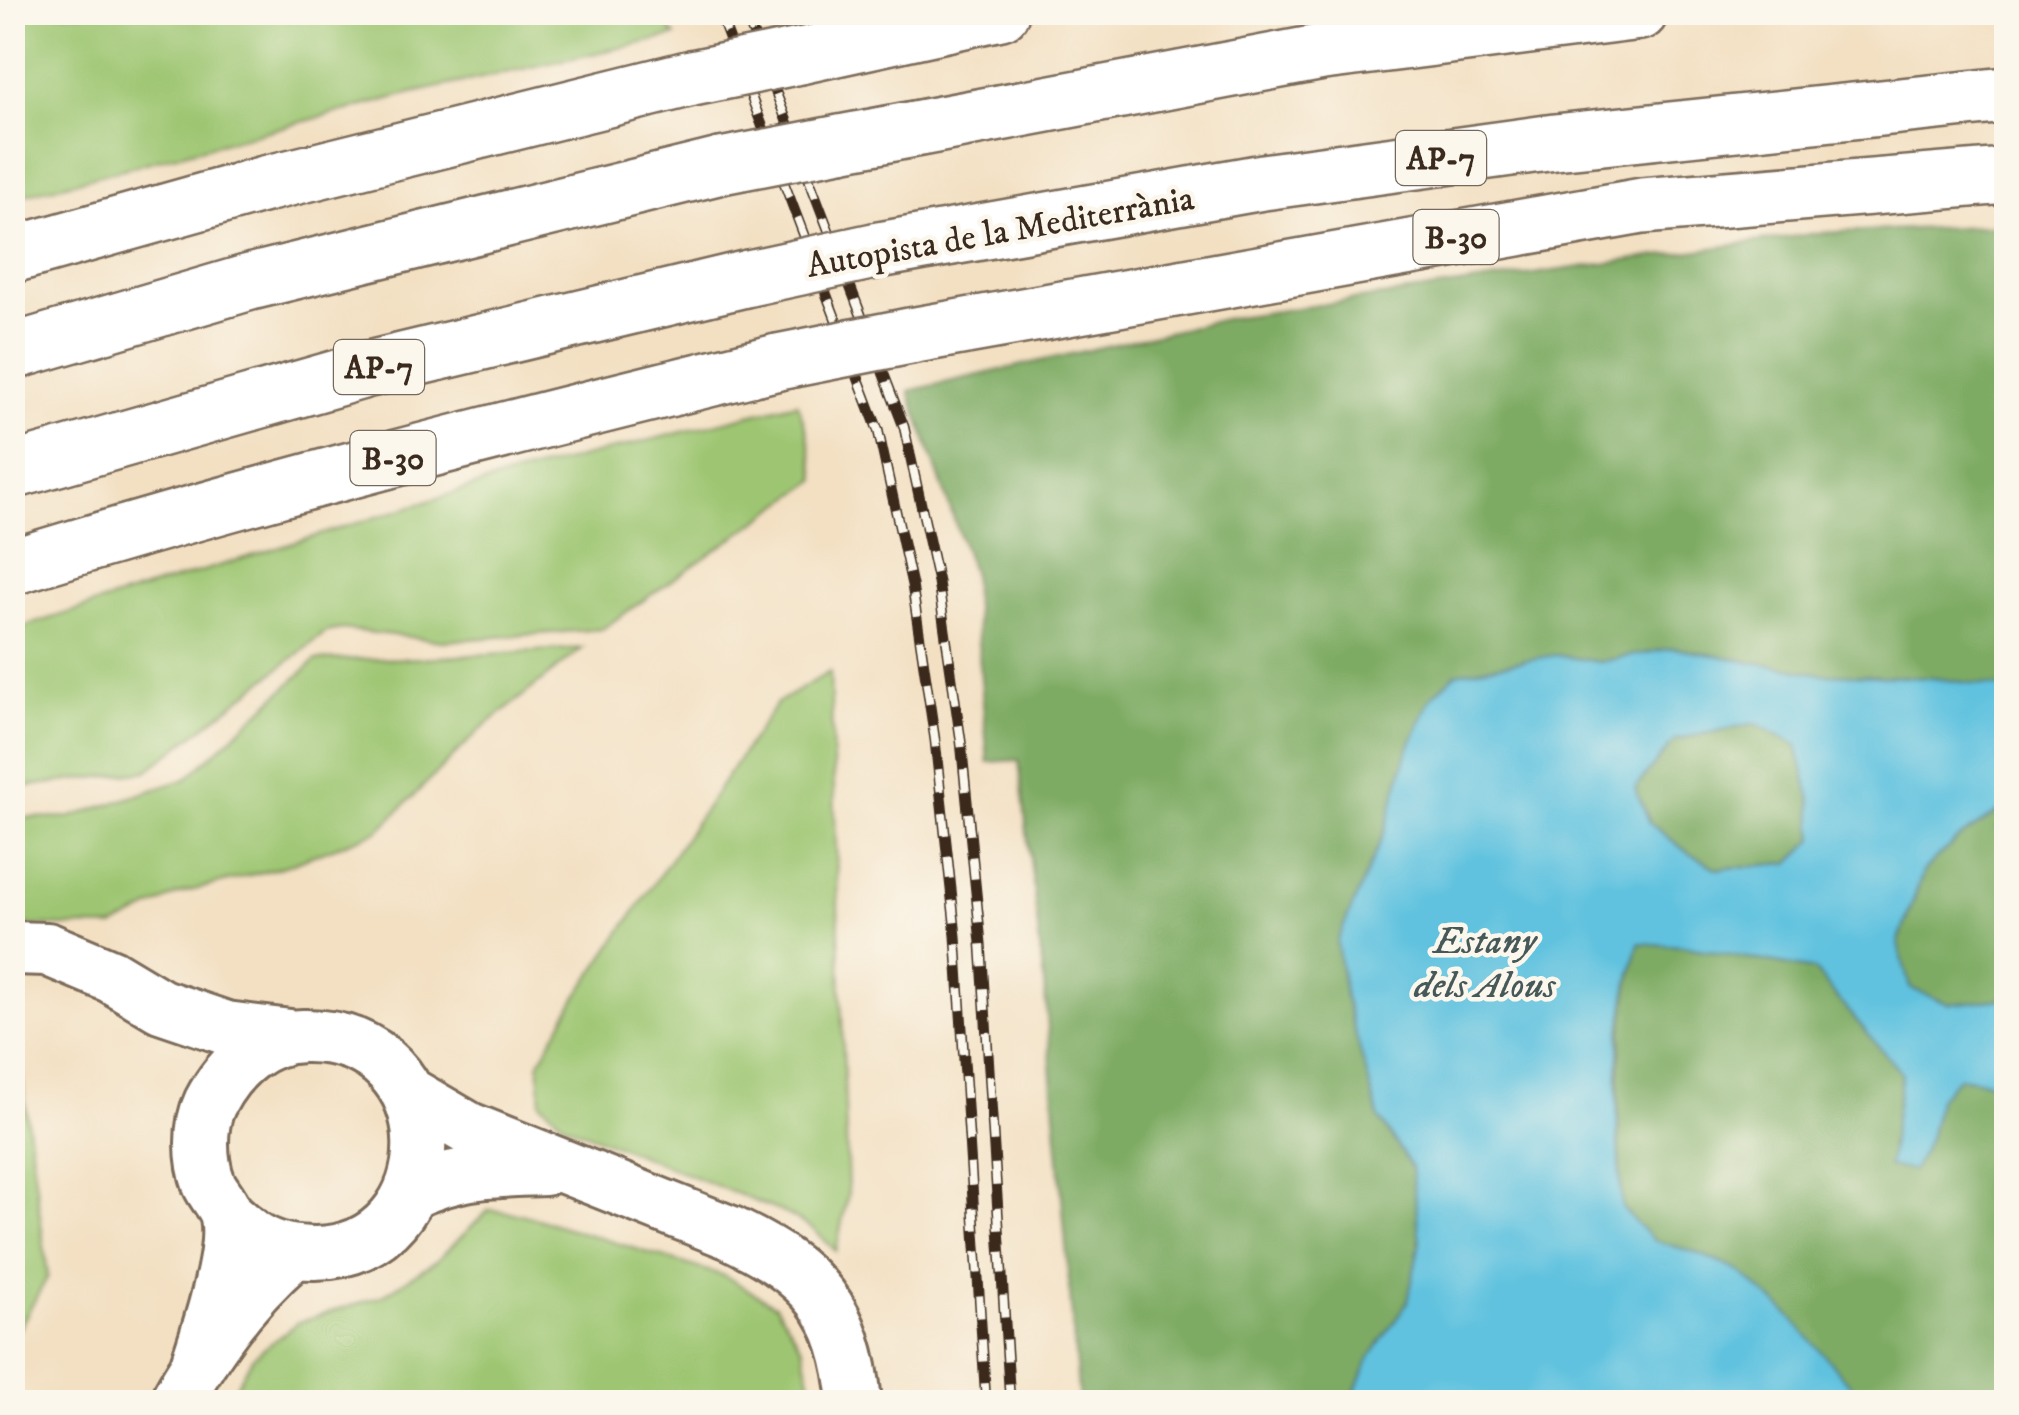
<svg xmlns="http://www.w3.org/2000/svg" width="2019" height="1415" viewBox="0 0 2019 1415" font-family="'IM FELL DW Pica',serif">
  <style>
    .green { fill: #9ec672; stroke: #6c7848; stroke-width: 2.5 }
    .forest { fill: #7eab64; stroke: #5c6a41; stroke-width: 2.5 }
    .water { fill: #60c2df; stroke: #4e767e; stroke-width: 2.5; fill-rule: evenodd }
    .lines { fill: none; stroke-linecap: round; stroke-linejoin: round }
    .minor-casing { stroke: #7b6a58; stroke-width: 58 }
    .highway-casing { stroke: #7b6a58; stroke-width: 60 }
    .minor { stroke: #fff; stroke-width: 52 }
    .highway { stroke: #fff; stroke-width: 55 }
    .rail-casing { stroke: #3b2a1e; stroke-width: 11 }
    .rail { stroke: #fbf7ec; stroke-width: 8; stroke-dasharray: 22; stroke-linecap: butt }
    .highway-bridge-casing { stroke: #7b6a58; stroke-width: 60; stroke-linecap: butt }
    .highway-bridge { stroke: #fff; stroke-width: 55 }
    .labels { text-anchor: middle; stroke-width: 9; stroke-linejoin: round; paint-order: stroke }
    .shield { fill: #fbf7ec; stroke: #75685c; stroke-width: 2.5 }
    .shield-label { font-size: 32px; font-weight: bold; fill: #3b2a1e }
    .street-label { font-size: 35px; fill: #3b2a1e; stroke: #fbf7ec }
    .water-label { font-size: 38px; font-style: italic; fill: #465858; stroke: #fbf7ec }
  </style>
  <rect width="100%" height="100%" fill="#fbf7ec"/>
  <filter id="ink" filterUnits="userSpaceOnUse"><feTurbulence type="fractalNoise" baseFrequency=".01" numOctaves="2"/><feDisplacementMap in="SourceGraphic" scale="20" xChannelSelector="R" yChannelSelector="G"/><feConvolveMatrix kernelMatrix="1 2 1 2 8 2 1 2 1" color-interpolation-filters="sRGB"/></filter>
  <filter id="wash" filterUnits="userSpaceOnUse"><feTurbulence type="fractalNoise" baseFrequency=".0048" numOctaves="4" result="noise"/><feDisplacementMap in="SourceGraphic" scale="40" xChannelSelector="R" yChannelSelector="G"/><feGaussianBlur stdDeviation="2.25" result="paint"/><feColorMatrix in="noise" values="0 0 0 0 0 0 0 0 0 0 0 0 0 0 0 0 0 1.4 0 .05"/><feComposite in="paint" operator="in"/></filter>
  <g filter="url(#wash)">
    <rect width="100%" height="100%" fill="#f3e0c3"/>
    <path class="green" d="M657,13L675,36L412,93L13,198V13Z
      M797,403L807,431L816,480L602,629L443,641L342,629L326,632L147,771L13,788V630L512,475Z
      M583,648L482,728L378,831L285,866L178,894L113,927L13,925V818L71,817L186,779L316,660L427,658Z
      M830,672L848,1193L836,1251L813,1229L784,1213L566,1125L541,1103L539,1063L576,998L777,703Z
      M13,1014L48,1276L13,1339L12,1014Z
      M489,1210L521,1214L725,1276L776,1306L803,1349L815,1402H227L253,1357L299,1322L382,1296L436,1261Z"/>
    <path class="forest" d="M2006,225V688L1932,678L1821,674L1673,648L1599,662L1554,655L1407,753L1385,831L1369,869L1345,997L1379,1118L1412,1168L1420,1241L1408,1302L1370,1357L1351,1402H1079L1045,992L1019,760L988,762L972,571L909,391L1229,318L1818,233Z
      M1755,723L1797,744L1811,800L1814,839L1789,863L1717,869L1687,852L1650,823L1635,788L1675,740Z
      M2006,807V999L1949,1004L1910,988L1898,944L1924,870L1957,839Z
      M1639,943L1682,946L1814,970L1902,1074L1897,1126L1890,1146L1929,1138L1939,1098L1959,1077L2002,1083L2006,1090V1402H1862V1398L1785,1312L1739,1271L1697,1253L1653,1240L1622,1208C1616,1117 1614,1032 1639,943Z"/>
    <path class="water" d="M1673,648L1821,674L1932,678L2006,688V807L1957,839L1924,870L1898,943L1910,988L1949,1004L2006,999V1090L2002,1083L1959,1077L1939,1098L1929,1138L1913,1170L1888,1167L1902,1074L1814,970L1682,946L1639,943C1612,1030 1615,1119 1622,1208L1653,1240L1697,1253L1739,1271L1785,1311L1863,1399L1862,1402H1351L1370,1357L1408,1302L1420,1241L1412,1168L1379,1118L1345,997L1337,942L1385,831L1407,753L1430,699L1456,673L1555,655L1599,662ZM1755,723L1797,745L1811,800L1814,839L1789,863L1717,869L1687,852L1650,823L1635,788L1675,740Z"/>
  </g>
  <g filter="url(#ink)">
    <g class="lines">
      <g class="minor-casing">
        <path id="minor" d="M12,948L47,949L111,976L161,1006L226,1028L290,1036
          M409,1094L469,1129L731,1233C814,1273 846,1309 855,1402
          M410,1193C457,1170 494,1171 545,1169
          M197,1365C209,1329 234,1253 227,1217C225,1205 214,1195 209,1184C200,1160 199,1126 210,1103C229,1066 261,1037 303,1036C459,1033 453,1253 315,1253C295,1253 275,1250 257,1239C247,1233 237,1223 228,1216
          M176,1402C207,1346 244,1295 293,1253"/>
      </g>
      <g class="highway-casing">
        <path id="highway" d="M800,56L1001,12
          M840,143L1323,52L1640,12
          M879,250L1263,182L1555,142L2006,95
          M12,255L265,184L692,78
          M910,336L1642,206L2006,176
          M12,352L250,282L721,166
          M12,471L369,369L749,278
          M12,567C265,489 521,425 778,362"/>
      </g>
      <use href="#minor" class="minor"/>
      <use href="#highway" class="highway"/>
      <g class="rail-casing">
        <path id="rail" d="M719,12L878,430L912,585L935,740L956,936L986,1402
          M745,12L904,427L938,582L961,741L981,943L1010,1402"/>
      </g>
      <use href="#rail" class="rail"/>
      <g class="highway-bridge-casing">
        <path id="highway-bridge" d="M692,78L800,56
          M721,166L840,143
          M749,278L879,250
          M778,362L910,336"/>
      </g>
      <use href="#highway-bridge" class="highway-bridge"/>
    </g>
  </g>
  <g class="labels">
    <g class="shield">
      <rect x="1396" y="131" width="90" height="54" rx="8"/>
      <rect x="1413.5" y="210" width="85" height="54" rx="8"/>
      <rect x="334" y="340" width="90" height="54" rx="8"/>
      <rect x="350.5" y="431" width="85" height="54" rx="8"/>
    </g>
    <g class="shield-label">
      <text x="1441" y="169">AP-7</text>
      <text x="1456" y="248">B-30</text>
      <text x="379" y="378">AP-7</text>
      <text x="393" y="469">B-30</text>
    </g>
    <g class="street-label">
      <text transform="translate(1000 231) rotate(-10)" y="12">Autopista de la Mediterrània</text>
    </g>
    <g class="water-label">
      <text x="1485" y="953">Estany<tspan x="1485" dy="44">dels Alous</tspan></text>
    </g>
  </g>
  <rect width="2019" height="1415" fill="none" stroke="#fbf7ec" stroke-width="50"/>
</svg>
